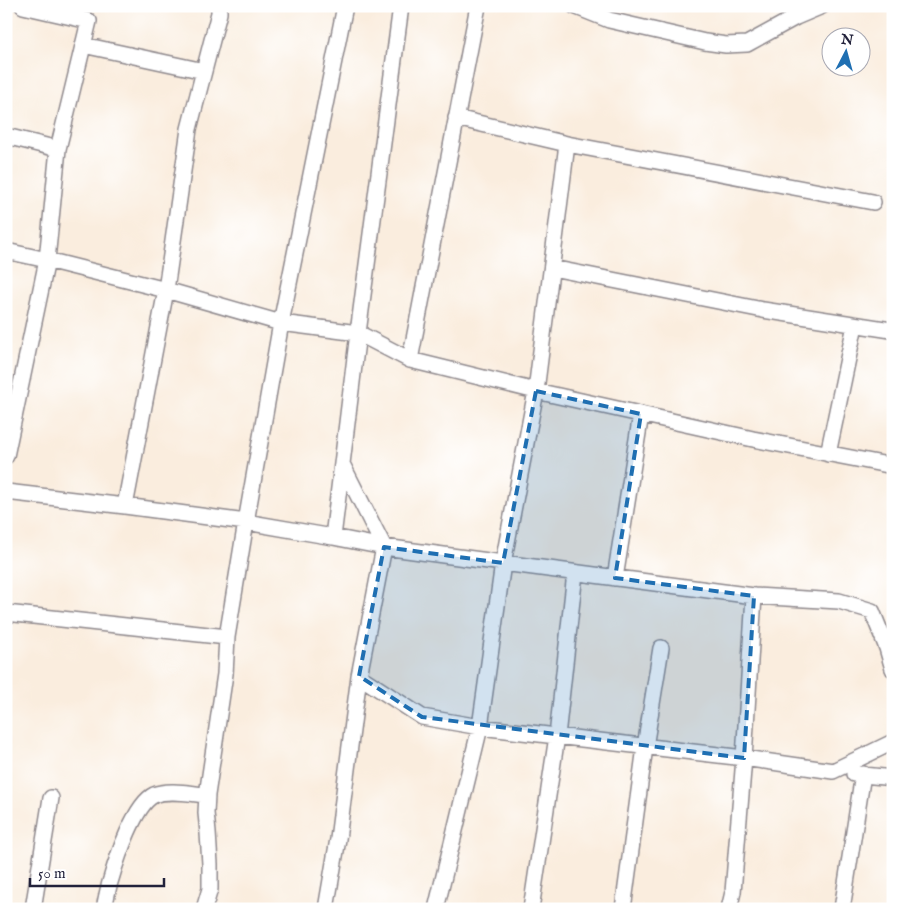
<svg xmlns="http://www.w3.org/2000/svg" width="899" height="915" viewBox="0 0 899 915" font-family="'IM FELL English',serif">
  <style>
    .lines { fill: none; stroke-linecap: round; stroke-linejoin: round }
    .minor-casing { stroke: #8e888c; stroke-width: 18 }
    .minor { stroke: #fff; stroke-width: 15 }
    .marked { fill: #1f6fb2; fill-opacity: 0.2; stroke: #1f6fb2; stroke-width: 4; stroke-dasharray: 10 6; stroke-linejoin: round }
  </style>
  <rect width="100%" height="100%" fill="#fff"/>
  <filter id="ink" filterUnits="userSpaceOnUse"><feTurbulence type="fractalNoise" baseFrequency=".02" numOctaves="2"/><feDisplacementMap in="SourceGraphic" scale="10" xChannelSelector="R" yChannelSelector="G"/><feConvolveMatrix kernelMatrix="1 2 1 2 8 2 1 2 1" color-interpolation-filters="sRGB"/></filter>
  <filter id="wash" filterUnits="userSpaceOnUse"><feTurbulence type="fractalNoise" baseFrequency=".0096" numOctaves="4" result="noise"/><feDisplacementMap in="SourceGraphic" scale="20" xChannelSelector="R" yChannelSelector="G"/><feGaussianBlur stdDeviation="1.12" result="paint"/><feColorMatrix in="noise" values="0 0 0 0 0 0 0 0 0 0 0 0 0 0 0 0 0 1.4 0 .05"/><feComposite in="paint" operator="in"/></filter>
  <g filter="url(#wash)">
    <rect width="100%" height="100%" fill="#faedde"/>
  </g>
  <g filter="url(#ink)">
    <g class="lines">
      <g class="minor-casing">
        <path id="minor" d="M23,6L89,21L58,149
          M401,6L358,333L410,360L478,6
          M574,6L609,20L705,42L726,45L747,44L796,17L822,6
          M83,45L204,71
          M6,136L58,149L47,260L6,251
          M567,144L873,202
          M552,268L763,310L891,330
          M410,360L536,391L567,144L456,118
          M828,454L855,325
          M6,456L47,260L166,290L125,506L6,492
          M125,506L246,522L281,323L166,290L189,129L219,13V6
          M333,537L384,547L342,464
          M615,578L641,414
          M754,596L744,758L833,771L893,742
          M6,613L227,637L246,522L333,537L358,333L281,323L345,6
          M359,676L384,547L503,563L536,391L753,439L893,466
          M854,774L893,778
          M33,909L51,798
          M104,909C106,899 108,888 111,879C117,858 135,804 154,795C168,789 192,794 207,795
          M204,909L210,889V864L208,833L206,813L207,795L225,674L227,637
          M326,909L338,839L359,676L422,717L480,727L744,758L733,892L729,909
          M436,909L480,727L503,563L754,596L839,601L872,611L887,648L893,669
          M531,909L557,736L575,573
          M623,909L645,747L661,648
          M842,909L863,774"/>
      </g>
      <use href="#minor" class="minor"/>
    </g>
  </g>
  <path class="marked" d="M536,391L641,414L615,578L754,596L744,758L422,717L359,676L384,547L503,563Z"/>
  <rect width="899" height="915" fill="none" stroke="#fff" stroke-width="25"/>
  <g transform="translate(846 52) rotate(6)"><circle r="24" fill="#ffffff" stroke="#a7a7b1"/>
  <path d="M0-4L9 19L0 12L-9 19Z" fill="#1f6fb2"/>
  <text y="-8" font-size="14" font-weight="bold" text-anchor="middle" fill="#22223b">N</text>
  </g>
  <path d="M30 878v8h134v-8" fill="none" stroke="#22223b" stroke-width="2.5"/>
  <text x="38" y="878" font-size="15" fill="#22223b" stroke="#ffffff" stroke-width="4" paint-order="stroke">50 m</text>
</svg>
